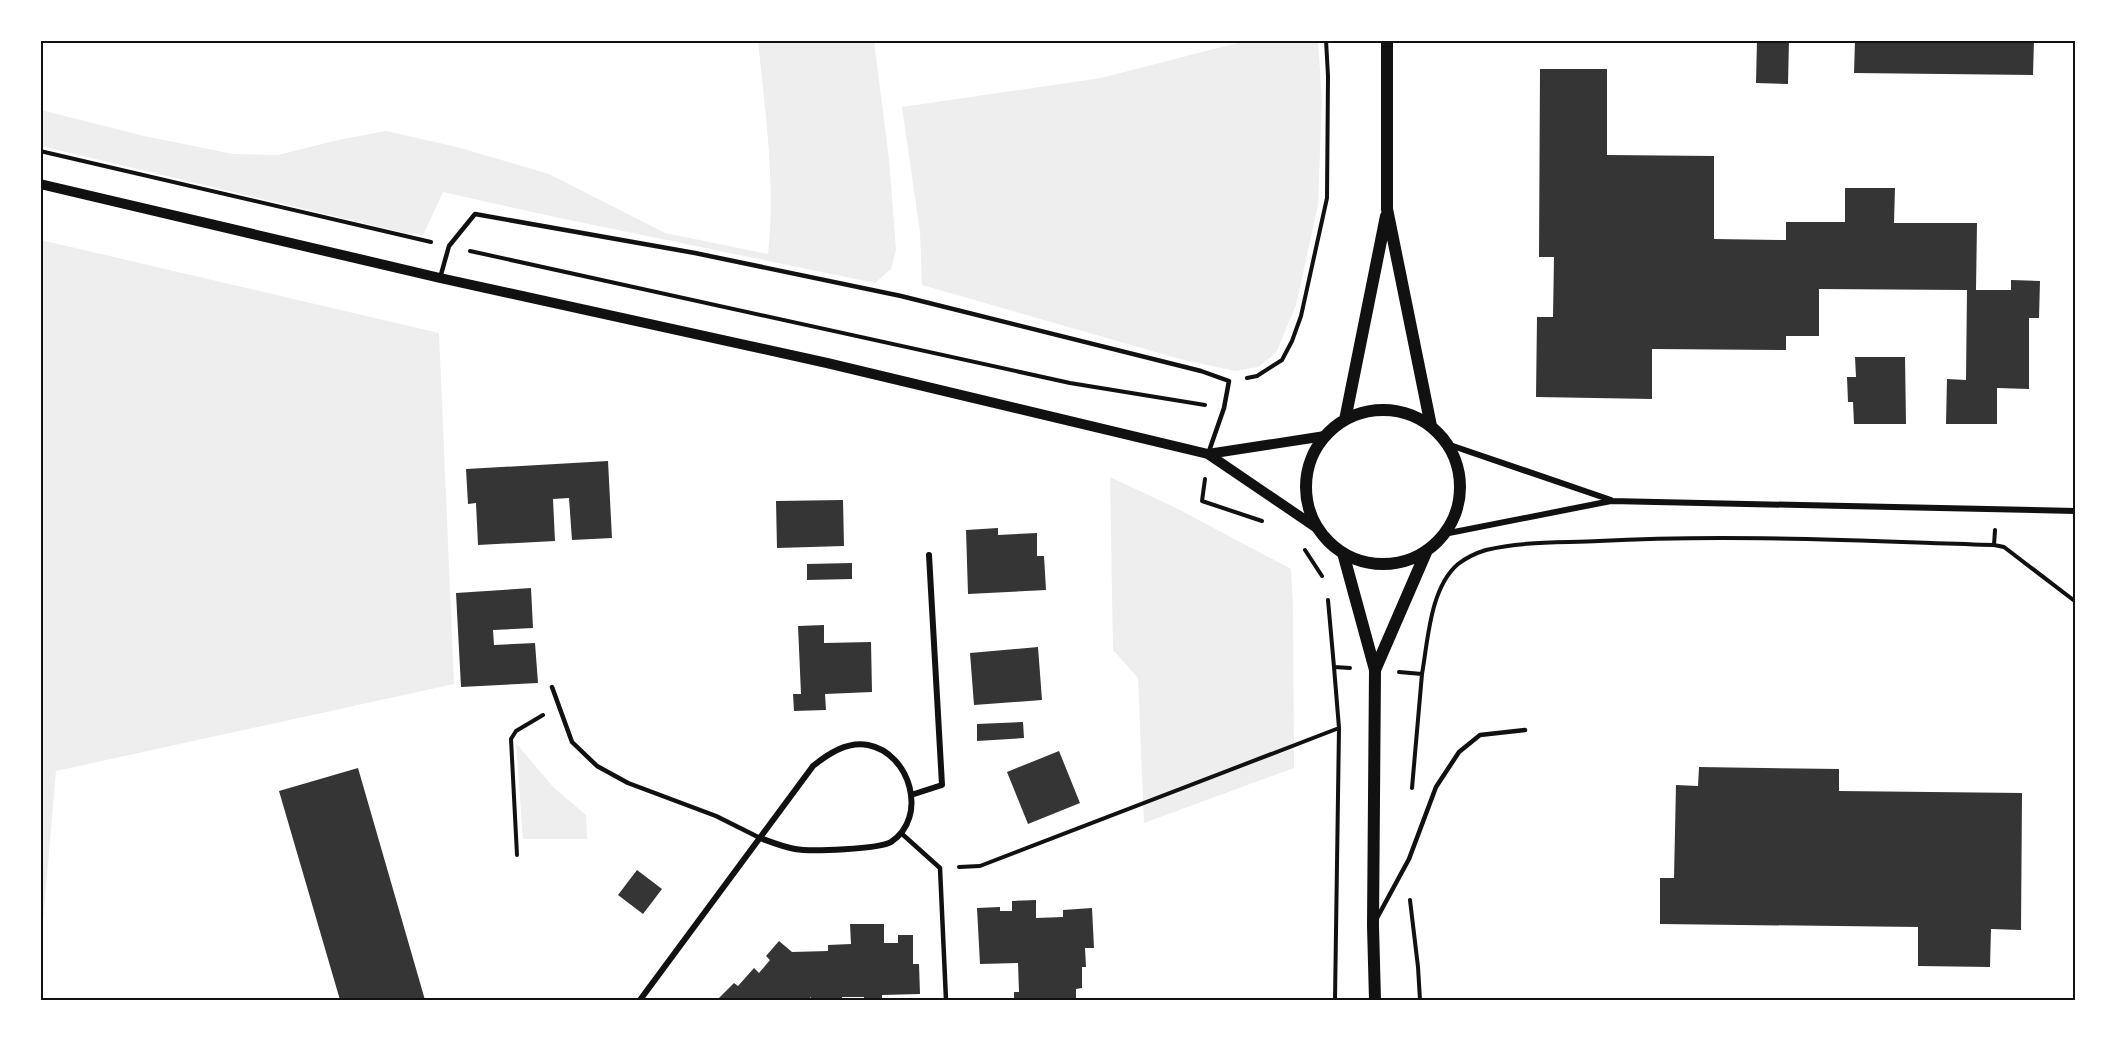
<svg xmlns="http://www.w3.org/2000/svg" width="2116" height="1041" viewBox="0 0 2116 1041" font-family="'DejaVu Sans',sans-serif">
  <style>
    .green { fill: #eee }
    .building { fill: #353535 }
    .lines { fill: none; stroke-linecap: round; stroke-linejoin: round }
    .path { stroke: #111; stroke-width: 4 }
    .service { stroke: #111; stroke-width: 4.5 }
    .minor { stroke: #111; stroke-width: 6 }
    .tertiary { stroke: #111; stroke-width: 10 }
    .secondary { stroke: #111; stroke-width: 12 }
    .neatline { fill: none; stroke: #111; stroke-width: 2 }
  </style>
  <rect width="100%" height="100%" fill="#fff"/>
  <path class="green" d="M1249,40L1318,41L1322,100L1318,205L1296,305L1276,353L1258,367L1235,371L1180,359L922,285L920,232L902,107L1101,78Z
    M758,41H874L889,159L896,250L891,269L875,283L550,216L443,192L423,235L405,233L41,146V110L144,136L233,154L278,155L338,140L386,131L457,147L549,174L665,233L768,254C776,184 765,111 758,41Z
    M41,240L439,333L454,684L56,771L41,945Z
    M1110,477L1178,509L1291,569L1293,606L1294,768L1144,823L1138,678L1113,650Z
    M516,743L554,788L586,815L587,839H523Z"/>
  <path class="building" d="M1757,40H1789L1788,84L1756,83Z
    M1855,40H2034L2033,75L1854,73Z
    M1540,69H1607V155L1714,156V239L1786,240V222H1845V188H1895L1894,223H1977L1976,290H2011V280L2040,281L2039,318H2029V389L1997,388V424H1946L1947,379L1966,380L1967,290L1819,289V336H1786V350L1652,349V399L1536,397L1537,317H1553L1554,257H1539Z
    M1855,357H1905L1906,424H1854L1853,402H1848L1847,377H1856Z
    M608,461L612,538L572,540L569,498L553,499L555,541L478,545L476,503L468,504L466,469Z
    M843,500L844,546L777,548L776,501Z
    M998,528V535L1037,533V556H1044L1046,590L968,594L966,530Z
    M852,563V579L807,580V564Z
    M531,588L533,628L493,630L494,645L535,643L538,683L461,687L456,593Z
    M824,625V643L871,642L872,692L825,694L826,710L794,711L793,694H801L798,626Z
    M1038,647L1042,700L974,705L970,653Z
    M1023,722L1024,738L977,741V724Z
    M1059,751L1080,803L1028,824L1007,772Z
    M1699,767L1839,769V791L2022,793L2021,930L1991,929L1990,967L1918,966V927L1660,924V878H1674L1676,785L1698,786Z
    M358,768L425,1000H340L279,791Z
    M637,870L662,889L643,914L618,895Z
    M1036,900V918L1063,917V910L1092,908L1094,948H1085L1086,967H1082V988L1076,989V1000H1014V992H1019L1018,963L980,964L977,908L1000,907V911H1012V901Z
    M850,924H884V943H898V935H913V964H919L920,994L882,995V1000H864V997H842V1000H811V997L808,1000H717L734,983L738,986L754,968L759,973L770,960L766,956L779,941L792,952L828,951V945L851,944Z"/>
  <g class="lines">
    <path class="path" d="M40,151L431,242
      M470,251L1070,383L1205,405
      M1247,378L1257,376L1282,360L1292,341L1301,316L1327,198L1328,76L1326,40
      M1205,479L1202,501L1262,521
      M1994,545L1995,530
      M1305,550L1322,576
      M1328,600L1334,667L1350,668
      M1334,667L1339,728L1335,1000
      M1399,672L1422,674L1412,788
      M1422,674C1428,640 1430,588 1458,564C1466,558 1476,553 1486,550C1522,541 1563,543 1599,541C1731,534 1863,541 1994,545L2004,547L2076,602
      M517,855L511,739L516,731L543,715
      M959,867L980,866L1339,728
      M1410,900L1418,967L1420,1000"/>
    <path class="service" d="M440,278L449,246L475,214L695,253L901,296L1201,371L1229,381L1224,408L1208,454
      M552,687L572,742L597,766L628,783L716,816L760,838
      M901,833L940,868L946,1000
      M1377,918L1409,859L1436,787L1459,752L1480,735L1525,730"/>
    <path class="minor" d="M1447,444L1611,500
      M1444,534L1611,501L2076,511
      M911,795L942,785L929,555
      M640,1000L813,766C828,754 847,741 868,745C910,753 929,817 891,842C880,849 810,852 795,849C783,847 771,842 760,838"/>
    <path class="tertiary" d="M40,184L440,278L827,363L1208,454L1317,528
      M1208,454L1325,436"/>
    <path class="secondary" d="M1387,40V209L1431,426
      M1306 487a77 77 0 1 1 154 0a77 77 0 1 1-154 0Z
      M1345,420L1386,216
      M1343,553L1375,670L1373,926L1375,1000
      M1375,670L1427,550"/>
  </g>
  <rect width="2116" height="1041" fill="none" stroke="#ffffff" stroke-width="84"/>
  <rect x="42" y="42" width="2032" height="957" class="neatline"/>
</svg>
